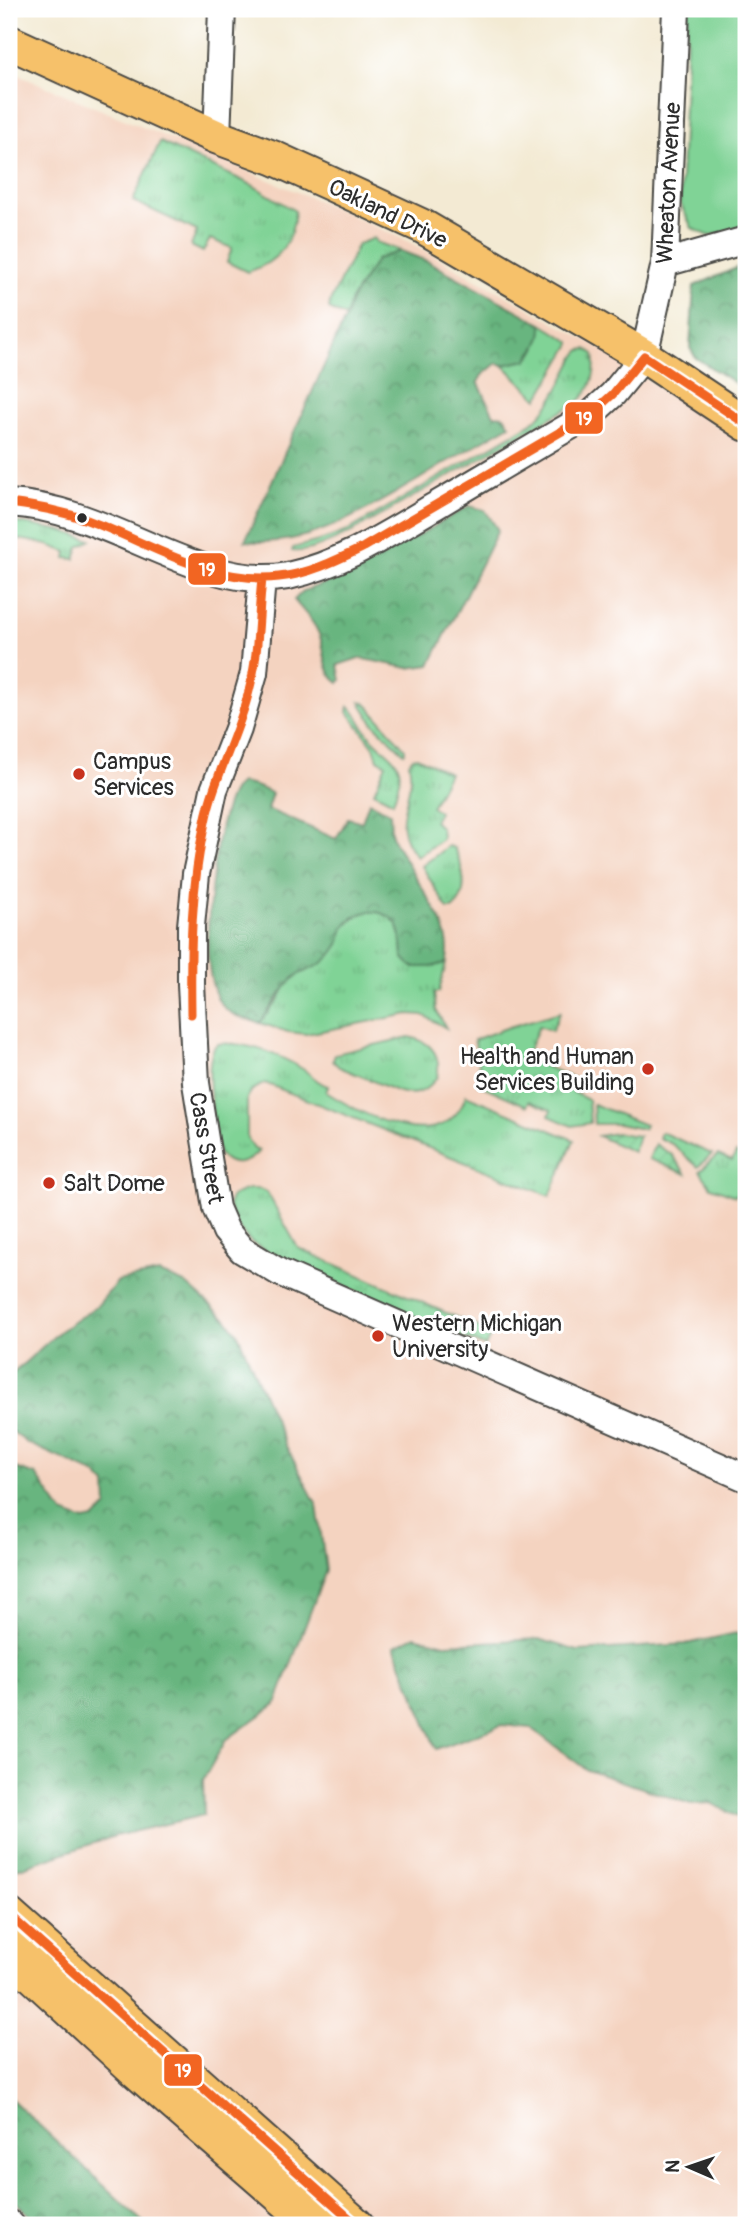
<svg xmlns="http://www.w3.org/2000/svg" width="755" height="2234" viewBox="0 0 755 2234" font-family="Pangolin,sans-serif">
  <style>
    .built { fill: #f4d3c0 }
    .grass { fill: url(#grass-tufts); stroke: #567f60; stroke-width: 2 }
    .forest { fill: url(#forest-crowns); stroke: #4a7055; stroke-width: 2 }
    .park { fill: #80d396; stroke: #567f60; stroke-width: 2 }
    .garden { fill: url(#garden-furrows); stroke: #567f60; stroke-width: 2 }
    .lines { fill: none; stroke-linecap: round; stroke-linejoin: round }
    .minor-casing { stroke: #494844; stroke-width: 30 }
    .major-casing { stroke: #494844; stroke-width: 37 }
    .minor { stroke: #fff; stroke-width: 26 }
    .major { stroke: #f6c16b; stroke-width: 33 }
    .bus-1-casing { stroke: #fff; stroke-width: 14 }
    .bus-1 { stroke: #f26522; stroke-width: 9 }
    .bus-dot { fill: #2b2b2b; stroke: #fff; stroke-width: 2.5 }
    .poi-dot { fill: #c8321e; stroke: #fff; stroke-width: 2.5 }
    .labels { text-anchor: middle; stroke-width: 6; stroke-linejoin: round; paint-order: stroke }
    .street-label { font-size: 23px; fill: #2b2b2b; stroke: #fff }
    .poi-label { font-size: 23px; fill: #2b2b2b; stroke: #fff; text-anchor: start }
    .line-badge { stroke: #fff; stroke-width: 2.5 }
    .badge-label { font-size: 19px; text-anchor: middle; font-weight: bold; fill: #fff }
  </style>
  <defs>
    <pattern id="grass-tufts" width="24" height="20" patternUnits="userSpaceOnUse" patternTransform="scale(1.75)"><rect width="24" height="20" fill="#80d396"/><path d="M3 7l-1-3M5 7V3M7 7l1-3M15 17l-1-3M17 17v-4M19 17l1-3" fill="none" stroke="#6fb581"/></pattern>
    <pattern id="forest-crowns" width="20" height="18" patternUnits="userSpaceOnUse" patternTransform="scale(1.75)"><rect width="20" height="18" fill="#68b57f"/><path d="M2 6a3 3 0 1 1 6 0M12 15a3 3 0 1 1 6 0" fill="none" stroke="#569368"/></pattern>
    <pattern id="garden-furrows" width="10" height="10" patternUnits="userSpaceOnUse" patternTransform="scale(1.75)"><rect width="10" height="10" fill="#80d396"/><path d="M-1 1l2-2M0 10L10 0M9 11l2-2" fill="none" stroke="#6fb581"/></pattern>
  </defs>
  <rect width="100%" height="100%" fill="#fff"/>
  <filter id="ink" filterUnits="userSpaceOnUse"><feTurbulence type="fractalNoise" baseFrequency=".0143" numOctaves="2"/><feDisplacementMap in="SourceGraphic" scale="14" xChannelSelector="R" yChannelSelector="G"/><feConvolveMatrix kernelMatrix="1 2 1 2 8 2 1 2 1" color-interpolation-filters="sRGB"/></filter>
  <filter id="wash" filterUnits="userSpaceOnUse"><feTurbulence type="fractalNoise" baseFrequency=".00686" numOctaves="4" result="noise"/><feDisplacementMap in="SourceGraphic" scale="28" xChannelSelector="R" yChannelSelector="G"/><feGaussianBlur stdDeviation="1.57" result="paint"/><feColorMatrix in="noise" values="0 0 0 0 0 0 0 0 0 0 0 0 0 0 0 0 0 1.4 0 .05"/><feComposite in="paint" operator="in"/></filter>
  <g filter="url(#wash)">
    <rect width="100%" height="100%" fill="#f3ead3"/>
    <path class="built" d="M9,71L321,202L407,241L600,348L746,446V2225H9Z"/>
    <path class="grass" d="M160,142L252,185L295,211C293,243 278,263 247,272L227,262L232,248L210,239L203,252L191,246L197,231L133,201Z
      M374,238L376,242L401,251L377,259L351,300L346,317L329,309L330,302L358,244Z
      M542,324L571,342V344L538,399L503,365C536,358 536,356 542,324Z
      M587,349L594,354C597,372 592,390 578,402L348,534C333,541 309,553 292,551L293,548L326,539L347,531L532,423C554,405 563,378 577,354L581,350Z
      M9,521L63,531L91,540L79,547L75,559L66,558L67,552C48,544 30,539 9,539Z
      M360,702L365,703L369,707L405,749V752L404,753L374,724Z
      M349,706C359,715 362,727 371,737C397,764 408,761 393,802L374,792L386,764L378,759L374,747L348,712Z
      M417,757L449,773L431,807L439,812L434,821L441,828L442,839L417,857C385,819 417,801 409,763L413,758Z
      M448,846L454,848C463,867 471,895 452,909H448L445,905L422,866Z
      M366,911C398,911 402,929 403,957L430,967L446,963L439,992L434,993L436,1010L446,1028L423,1015L409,1014L306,1034L288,1032L260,1023L279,999L286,985L299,974L311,969L339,944L344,928L355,917Z
      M560,1012L552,1031L539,1026L525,1058L576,1079L573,1092L588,1100L590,1123L572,1126L549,1116L551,1110L529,1101L527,1106L478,1084L479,1060L474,1040L509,1027Z
      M409,1037C430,1041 442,1054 437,1077C427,1091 417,1097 399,1092L339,1067L333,1061L335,1054Z
      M217,1044C244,1041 278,1054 301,1068C310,1073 317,1083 328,1086L326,1092C363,1115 445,1160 466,1095L574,1140L550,1196L265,1083L252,1090L247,1098V1137L254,1149L259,1151C246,1165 231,1169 218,1153C215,1131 201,1058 217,1044Z
      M593,1104L645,1125L643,1129L618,1124H594Z
      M661,1132L712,1154L698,1167L672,1144L659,1138Z
      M736,1153L746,1157V1194L739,1191L736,1196L711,1187L700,1171L718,1155L732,1161Z
      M249,1189H259L267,1192L298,1248L492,1333L485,1347L273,1255C265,1250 255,1246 249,1240C241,1232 225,1211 230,1200C233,1193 243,1191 249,1189Z"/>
    <path class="forest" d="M401,251L427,261L542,324C543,339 536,349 527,360L503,365L497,363L482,375L478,382L494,415L504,416L510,425C479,443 448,461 418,480C365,510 309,549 245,541L346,317L351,300L377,259Z
      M746,264V390L696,358L690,348L694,286Z
      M469,506L485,510L498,530L430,665L408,668L359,658L338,665L341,680L339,683C321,670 327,649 318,632C313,620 302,610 294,600L303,591L354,573Z
      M241,783L255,786L272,793L267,809L336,839L348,818L362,822L369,802L390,813L391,832L394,841L440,918C446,933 451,948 446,963L431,967H412L403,957C402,942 402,921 386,915C371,908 352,913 344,928C341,933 341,939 339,944C336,949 330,957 325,961C317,968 305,970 296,976C283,986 271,1009 260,1023C245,1019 228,1016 219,1001C211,988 209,969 208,954C206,925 216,795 241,783Z
      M159,1273L185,1283L226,1319L237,1332L286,1446L317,1505L326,1570L276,1704L226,1740L203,1780L204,1815L115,1836L10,1871L9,1466L36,1475L63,1513L84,1521L94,1519L107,1506L106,1485L96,1474L27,1443L9,1429V1377L60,1331L98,1305L118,1281Z
      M746,1631V1821L711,1803L691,1804L587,1770L531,1728L502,1725L436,1749L394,1646L415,1636L445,1644L539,1639L578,1651L686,1644Z
      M9,2097L146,2225H39L9,2195Z"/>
    <path class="park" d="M688,9H746V227L709,236L692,228L680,203Z"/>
    <path class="garden" d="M616,1133L639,1136L633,1152L598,1136Z
      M655,1144L672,1155L686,1174L649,1159Z"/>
  </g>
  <g filter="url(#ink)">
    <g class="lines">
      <g class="minor-casing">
        <path id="minor" d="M217,137L222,9
          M665,263L746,240
          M9,503C82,507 142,548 209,569C235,577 261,581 288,576C342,564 388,534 435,506C487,475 539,444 591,414L613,394L644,356L665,263L676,9
          M262,579L254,673L238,729L214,790L196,874L191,926V984L196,1083L216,1208L226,1231L242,1250L279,1272L746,1478
          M9,2223L11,2225"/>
      </g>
      <g class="major-casing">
        <path id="major" d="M9,42L217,137L274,158L329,183L422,226L644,356L746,424
          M9,1915L357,2225
          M9,1954L136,2071L313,2225"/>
      </g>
      <use href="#minor" class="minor"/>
      <use href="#major" class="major"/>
      <g class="bus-1-casing">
        <path id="bus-1" d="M9,503C36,506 61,511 87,520C148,542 211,585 279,577C309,574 337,560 364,547L591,414L613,394L644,356L746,424
          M191,1014C190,949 191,886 205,822C214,777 238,736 249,691C259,654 258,616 262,579
          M9,1915L357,2225"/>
      </g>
      <use href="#bus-1" class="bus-1"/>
    </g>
  </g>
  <circle class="bus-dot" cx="82" cy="518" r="6"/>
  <g class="poi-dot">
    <circle cx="79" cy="774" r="7"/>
    <circle cx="648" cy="1069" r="7"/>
    <circle cx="49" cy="1183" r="7"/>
    <circle cx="378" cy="1336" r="7"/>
  </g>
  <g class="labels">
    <g class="street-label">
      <text transform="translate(668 183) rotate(-87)" y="8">Wheaton Avenue</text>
      <text transform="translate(388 213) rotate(26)" y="8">Oakland Drive</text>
      <text transform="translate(207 1148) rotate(80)" y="8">Cass Street</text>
    </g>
    <g class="poi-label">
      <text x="93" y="769">Campus<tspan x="93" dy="26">Services</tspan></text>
      <text x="634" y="1064" text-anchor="end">Health and Human<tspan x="634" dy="26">Services Building</tspan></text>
      <text x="63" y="1191">Salt Dome</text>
      <text x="392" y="1331">Western Michigan<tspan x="392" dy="26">University</tspan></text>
    </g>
  </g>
  <g class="line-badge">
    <rect x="564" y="401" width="40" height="34" rx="7" fill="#f26522"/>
    <rect x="187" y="552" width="40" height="34" rx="7" fill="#f26522"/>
    <rect x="163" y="2053" width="40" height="34" rx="7" fill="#f26522"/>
  </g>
  <g class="badge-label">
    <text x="584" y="425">19</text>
    <text x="207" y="576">19</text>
    <text x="183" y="2077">19</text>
  </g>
  <rect width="755" height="2234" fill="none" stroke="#fff" stroke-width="35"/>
  <g transform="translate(689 2167) rotate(272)" stroke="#ffffff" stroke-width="5" paint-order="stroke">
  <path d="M0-5L12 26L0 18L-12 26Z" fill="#2b2b2b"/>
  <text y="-10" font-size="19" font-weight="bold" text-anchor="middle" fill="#2b2b2b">N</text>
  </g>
</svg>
